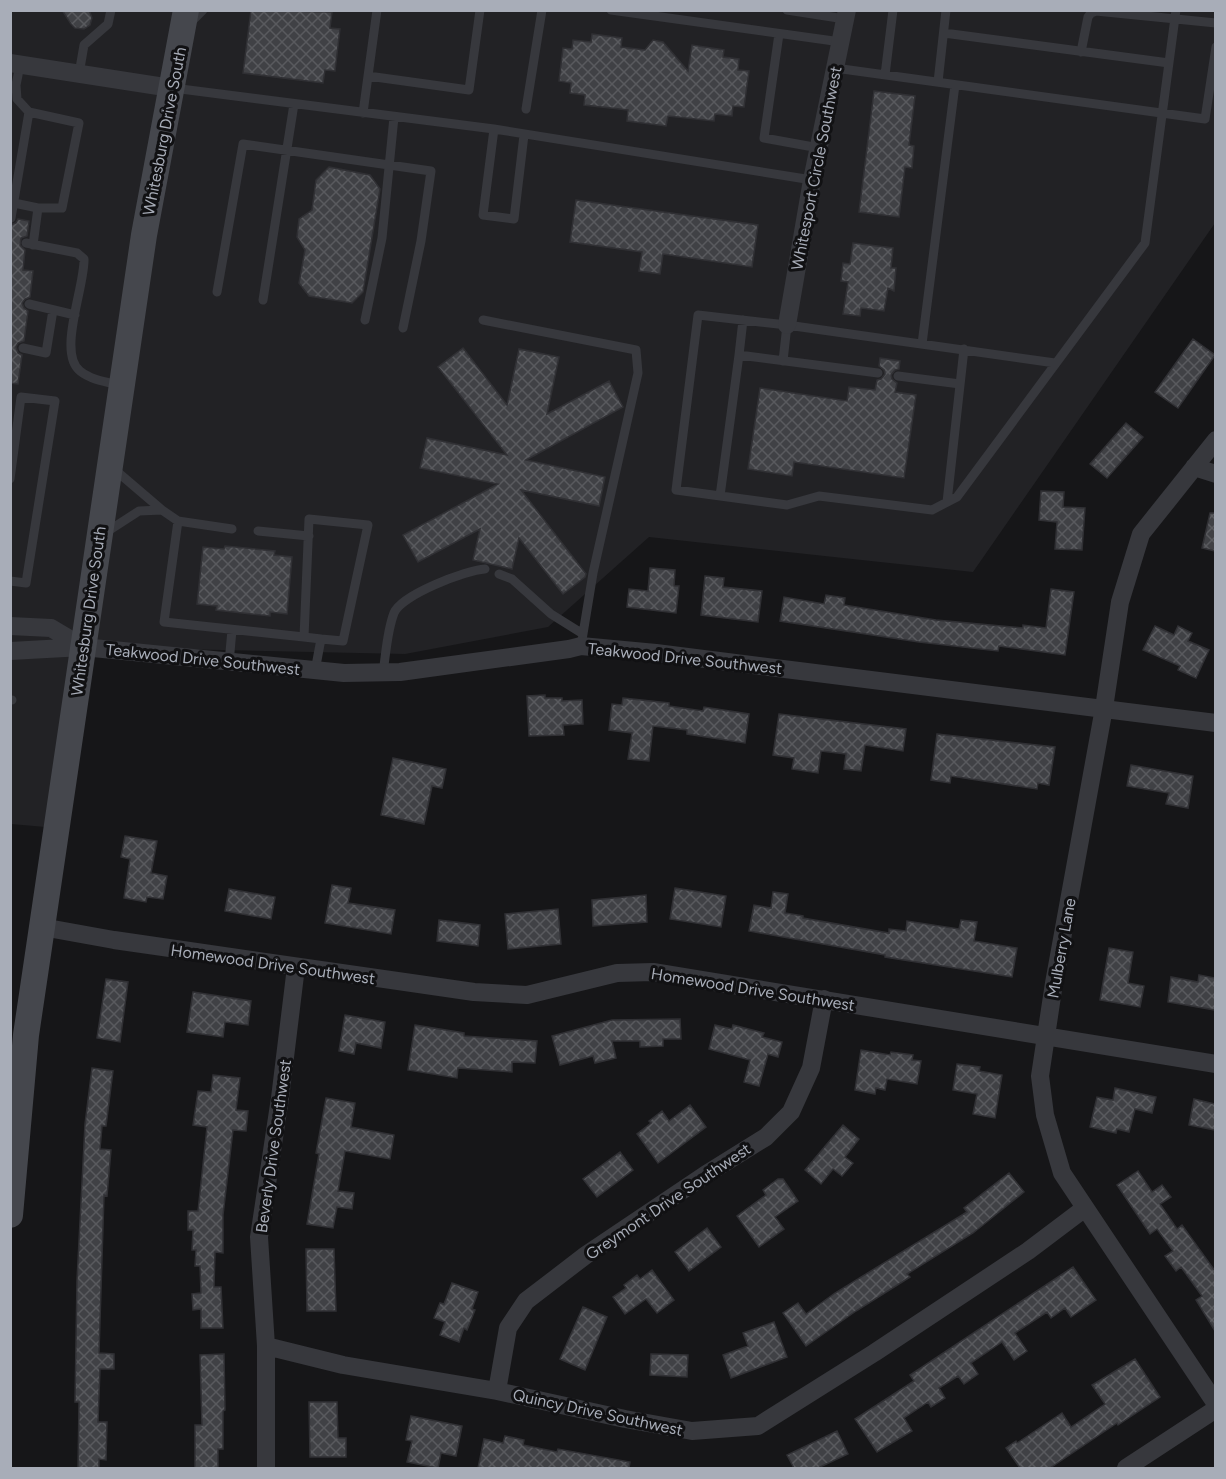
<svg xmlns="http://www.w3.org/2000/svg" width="1226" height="1479" viewBox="0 0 1226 1479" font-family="Figtree,sans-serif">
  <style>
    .built { fill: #222225 }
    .building { fill: url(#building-cross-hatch); stroke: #303034; stroke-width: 1.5 }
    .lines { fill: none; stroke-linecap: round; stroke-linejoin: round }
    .lane { stroke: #37383d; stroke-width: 9 }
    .street { stroke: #37383d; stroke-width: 18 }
    .secondary { stroke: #45474d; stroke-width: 26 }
    .labels { text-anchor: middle; stroke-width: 6; stroke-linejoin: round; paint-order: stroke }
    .street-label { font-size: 16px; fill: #a8adb8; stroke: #111113 }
  </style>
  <defs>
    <pattern id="building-cross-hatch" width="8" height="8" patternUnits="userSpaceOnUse" patternTransform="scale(1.5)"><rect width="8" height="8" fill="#404145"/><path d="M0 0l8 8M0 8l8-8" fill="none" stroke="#595a5e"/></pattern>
  </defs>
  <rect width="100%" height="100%" fill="#161618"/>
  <path class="built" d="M10,11H1215V223L973,572L649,537L548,627L405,654L83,647L57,828L11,824Z"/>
  <path class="building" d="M62,10H89L92,18L90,25L84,29L75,28L71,24Z
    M251,10L332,12L330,28L340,29L335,71L325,70L323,83L243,73Z
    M592,34L622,38L621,47L645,50L653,40L663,42L688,71L692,45L724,50L723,57L739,59L738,70L749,71L744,107L733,106L732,116L715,114L714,121L668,116L666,126L627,121L628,110L584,105L585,95L570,93L571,83L559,81L563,48L572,49L573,40L591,42Z
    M874,91L915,96L909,145L914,146L912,168L905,167L899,217L859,212Z
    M329,167L370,175L380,189L363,292L352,303L309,296L299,283L305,250L297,237L299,219L312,210L316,180Z
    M576,200L758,225L752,267L663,254L660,274L639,271L642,252L570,242Z
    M18,219L29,221L27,236L21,238L20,245L25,250L23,270L33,271L30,297L25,299L22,303L24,308L28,311L24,341L18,343L16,347L18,353L22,355L18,384L10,383V225L16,223Z
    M853,243L893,248L891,268H896L894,291L888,288L884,311L861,308L860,316L843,314L848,282L841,281L843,263L850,264Z
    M1193,339L1215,355L1178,408L1155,392Z
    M463,348L507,405L519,349L559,357L547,414L609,381L623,407L526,460L605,477L599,506L521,490L586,574L585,577L563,594L519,538L512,569L473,560L480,529L418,562L403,535L498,484L420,468L427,438L507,455L438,367Z
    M880,358L900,361L899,369L895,370L891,375L892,379L897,383L895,392L916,395L904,478L794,462L792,476L748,469L760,388L847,401L849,387L875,390L877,380L881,379L885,374L884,370L879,366Z
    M1126,423L1143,437L1107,478L1090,464Z
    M1041,491L1064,492L1063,507L1085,508L1082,550L1055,549L1057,522L1039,520Z
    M1210,513H1215V551L1202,548Z
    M225,546L275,551L274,555L292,557L287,614L270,612V616L216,610L217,606L197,604L203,547L224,549Z
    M650,568L675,570L674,586H679L676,613L627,607L629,589L648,591Z
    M705,576L724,578L723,587L762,591L758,622L701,615Z
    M1051,589L1074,592L1065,655L999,646L998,651L919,642L780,621L784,597L824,604L826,595L845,598L844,605L936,620L1023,628V625L1046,628Z
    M1155,626L1174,635L1178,626L1192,633L1188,641L1209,650L1196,678L1178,670L1180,666L1143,650Z
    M545,695V698H562V701L582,700L583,724L563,725L564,735L529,736L527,696Z
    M623,698L669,703V706L703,711L704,707L749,714L745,743L687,734V730L653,726L649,761L628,759L632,733L609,730L612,704L622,705Z
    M779,714L906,729L903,751L865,745L861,771L844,769L846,754L821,751L818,773L792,769L794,758L773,755Z
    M937,734L1055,747L1049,785L1038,783L1037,789L951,776L950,783L931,780Z
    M393,758L446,769L442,788L432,786L424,824L381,815Z
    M1131,765L1193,776L1188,808L1166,804L1169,793L1127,786Z
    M125,836L157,841L151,873L167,876L163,899L147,897L146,902L124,898L130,859L121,857Z
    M332,885L351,888L348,903L395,910L391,934L325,923Z
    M675,888L726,896L721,927L670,919Z
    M229,889L275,897L271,919L225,911Z
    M773,892L788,894L785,913L803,916V918L889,933V929L906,931L907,921L959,929L961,920L977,922L974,941L1017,948L1012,977L885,957V955L749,931L754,905L771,908Z
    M646,895L647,922L593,926L592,900Z
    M558,909L561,944L508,949L505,914Z
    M439,920L480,925L478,946L437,941Z
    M1109,948L1133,952L1128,983L1144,986L1140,1007L1100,1000Z
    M1199,975L1215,978V1010L1168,1002L1171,977L1198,982Z
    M106,979L128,982L120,1042L97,1038Z
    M193,992L251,1001L248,1025L225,1022L223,1037L187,1032Z
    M345,1015L385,1022L381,1048L356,1043L354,1054L339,1051Z
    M680,1019L681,1039H663V1046L640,1047V1041H612L616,1058L595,1063L593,1056L560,1065L552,1036L612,1020Z
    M415,1025L464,1033V1036L537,1041L535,1063L512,1062V1072L458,1068L457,1078L408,1070Z
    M715,1025L732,1029L733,1025L764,1033L762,1037L782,1042L778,1057L768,1054L759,1086L744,1082L750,1060L709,1049Z
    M861,1050L890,1055L891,1052L913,1055L912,1060L921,1061L917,1084L887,1079L885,1090L876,1088L875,1094L855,1090Z
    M957,1064L980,1067L979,1071L1002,1075L995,1118L973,1114L977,1094L953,1090Z
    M92,1068L113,1071L106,1126H102L100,1149L111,1150L107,1196L104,1195L99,1353L114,1354V1369H100L98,1422H107L106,1460L99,1459V1468H78L79,1402H75L77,1280L85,1124Z
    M213,1075L240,1078L236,1110L248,1111L246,1131L233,1130L223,1215V1253L215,1252L214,1287H221L223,1328H201V1309L193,1310L192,1294L201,1293L200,1266H195L196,1250H192L193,1230H188V1211H198L207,1127L193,1125L198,1091L211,1092Z
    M1115,1088L1156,1097L1152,1113L1135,1109L1129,1132L1117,1129L1116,1133L1090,1127L1097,1097L1113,1100Z
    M326,1098L355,1103L351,1127L394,1135L390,1159L345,1151L338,1191L354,1193L352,1209L337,1207L333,1228L307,1224L319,1154L316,1153Z
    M1194,1099L1215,1104V1130L1189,1125Z
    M690,1105L706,1127L658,1163L637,1134L651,1123L649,1121L662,1111L669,1121Z
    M843,1125L859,1139L845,1157L853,1163L842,1176L833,1169L821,1184L805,1170Z
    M620,1152L633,1170L597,1197L583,1179Z
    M1138,1171L1152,1192L1162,1185L1171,1197L1160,1204L1177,1229L1182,1225L1215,1271V1331L1196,1300L1202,1296L1181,1267L1176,1271L1165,1256L1173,1251L1157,1229L1150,1234L1117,1185Z
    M1009,1173L1024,1192L973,1233L907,1274L910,1277L856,1311L806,1346L783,1313L798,1303L806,1314L835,1293L967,1212L964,1208Z
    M778,1179H783L798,1201L775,1217L784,1229L759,1247L737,1216L766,1195L763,1190Z
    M707,1228L721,1247L689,1271L675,1252Z
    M306,1249H334L336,1311H307Z
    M1073,1267L1096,1300L1071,1317L1065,1308L1051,1318L1047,1312L1015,1333L1027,1351L1014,1360L1002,1342L971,1363L978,1374L964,1384L958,1376L939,1388L945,1398L931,1407L928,1402L904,1418L912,1431L877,1452L855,1419L914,1381L910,1375Z
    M652,1270L674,1300L657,1313L646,1299L625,1314L613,1297L626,1288L624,1285L637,1275L640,1279Z
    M452,1283L478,1292L472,1309L475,1310L467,1330L464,1328L459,1342L440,1335L445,1322L434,1318L440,1303L444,1304Z
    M583,1307L607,1317L585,1370L560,1359Z
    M774,1322L787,1357L731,1378L723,1355L748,1346L743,1333Z
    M224,1354L225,1410L223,1411V1449H218V1468H195V1425H202L200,1355Z
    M651,1354L688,1355L687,1377L650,1375Z
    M1135,1359L1160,1397L1118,1425L1117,1423L1050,1468H1020L1006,1448L1016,1441L1017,1443L1062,1413L1071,1427L1105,1404L1092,1385Z
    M309,1402H337L338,1438H346V1457H310Z
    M411,1416L462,1426L456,1456L441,1453L438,1468L407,1462L412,1441L406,1440Z
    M837,1431L848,1454L818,1468H794L787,1455Z
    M505,1436L524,1440L523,1445L557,1452L558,1449L630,1462L629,1468H478L484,1439L503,1443Z"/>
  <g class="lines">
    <path class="lane" d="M611,10L841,42
      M787,10L845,19
      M190,23L203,10
      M944,33L1169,63
      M779,34L764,138L819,148
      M1081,52L1088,17L1091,13L1096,11L1216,23
      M835,68L1205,119L1216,47
      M79,74L84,45L108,24L111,10
      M885,75L893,10
      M368,76L377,10
      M938,82L946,10
      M173,88L494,129L812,180
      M526,109L542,10
      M29,112L79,123L62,208H38
      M363,113L368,76L469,90L480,10
      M494,129L483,215L514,219L524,135
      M14,203L38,208L33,245
      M11,218L29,112L17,99L16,85L20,65
      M26,243L77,253L84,259C85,286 57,353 80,371C91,380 107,382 120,385
      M217,292L243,144L431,171L421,241L403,328
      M263,300L294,104
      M29,304L75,315
      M365,320L382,238L394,117
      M483,320L636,350L638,373L593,573L581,646
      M922,344L955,85
      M23,348L46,353L53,310
      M739,355L743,320
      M783,361L787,325
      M1055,363L787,325L698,315L676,490L787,505L819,496L932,510L957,497L1145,243L1176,10
      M898,376L960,384
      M114,469L162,510L178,521L232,529
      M10,479L21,397L55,401L26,583L10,581
      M720,496L739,355L878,373
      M947,502L964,349
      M178,521L164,622L304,637
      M258,531L309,536
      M105,533L139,511L162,510
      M499,574L512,579L551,614L583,634
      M229,663L232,630
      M315,671L321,639L343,641L368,525L309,519L304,637L321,639
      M383,673C386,653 387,631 394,613C401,595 466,570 485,569
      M10,700H12"/>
    <path class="street" d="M10,63L171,88
      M787,325L812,180L847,10
      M1216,440L1141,534L1120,602L1104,708L1054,983L1040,1076L1045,1115L1062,1173L1216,1404
      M1194,467L1216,474
      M10,626L51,628L83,647
      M10,651L83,647L344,673L400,672L569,649L581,646L656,653L1216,723
      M42,927L114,940L474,992L527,995L617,973L653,972L1216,1064
      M266,1346L343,1365L497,1391L625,1419L692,1431L758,1426L874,1353L1028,1251L1085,1208
      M497,1391L508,1328L526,1301L586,1255L705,1175L766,1137L791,1112L811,1068L824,999
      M266,1468V1346L259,1237L280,1098L296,967
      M1126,1468L1216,1409"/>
    <path class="secondary" d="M10,1215L26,1035L42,927L144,235L186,10"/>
  </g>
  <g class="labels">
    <g class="street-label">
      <text transform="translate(164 131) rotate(-79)" y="6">Whitesburg Drive South</text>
      <text transform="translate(816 168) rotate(-79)" y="6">Whitesport Circle Southwest</text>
      <text transform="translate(88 611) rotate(-82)" y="6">Whitesburg Drive South</text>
      <text transform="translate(685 658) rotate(6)" y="6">Teakwood Drive Southwest</text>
      <text transform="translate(203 659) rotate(6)" y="6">Teakwood Drive Southwest</text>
      <text transform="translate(1061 948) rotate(-80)" y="6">Mulberry Lane</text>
      <text transform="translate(273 964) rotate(8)" y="6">Homewood Drive Southwest</text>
      <text transform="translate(753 989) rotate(9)" y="6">Homewood Drive Southwest</text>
      <text transform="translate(273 1146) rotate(-82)" y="6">Beverly Drive Southwest</text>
      <text transform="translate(668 1201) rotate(-34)" y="6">Greymont Drive Southwest</text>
      <text transform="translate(598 1412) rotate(12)" y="6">Quincy Drive Southwest</text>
    </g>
  </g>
  <rect width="1226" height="1479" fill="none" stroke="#a8adb8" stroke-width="24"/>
</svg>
